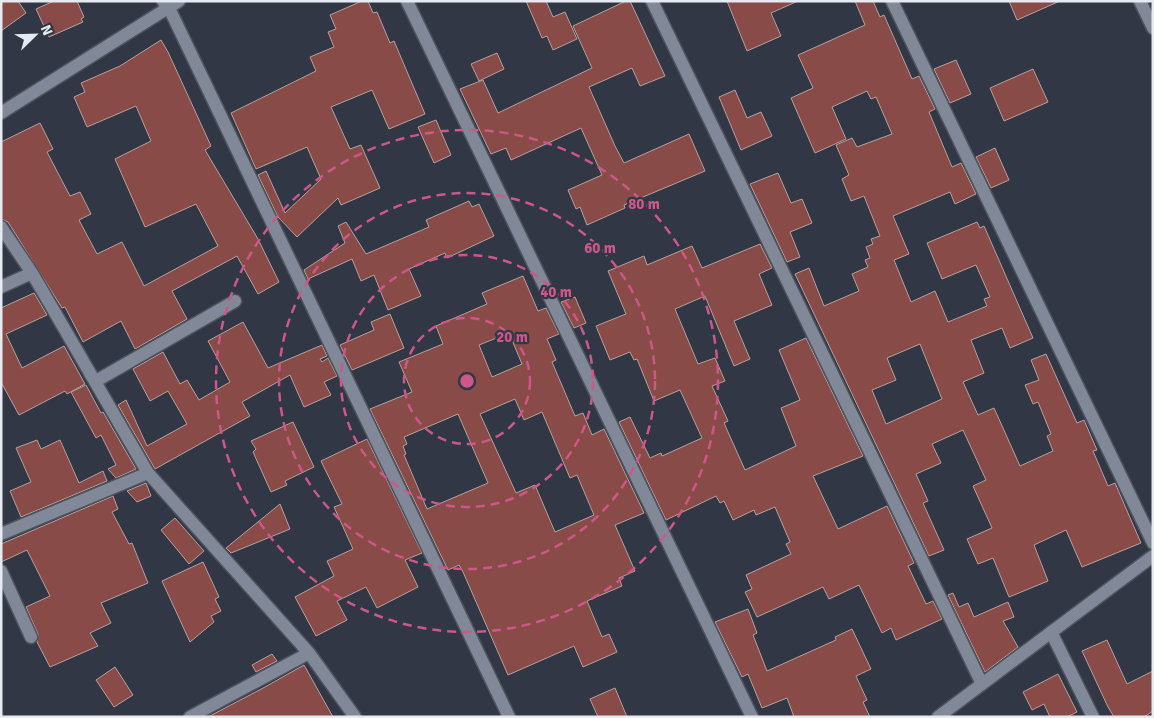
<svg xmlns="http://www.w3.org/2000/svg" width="1154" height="718" viewBox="0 0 1154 718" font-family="Signika,sans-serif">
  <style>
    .building { fill: #884b47; stroke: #b6a19f; fill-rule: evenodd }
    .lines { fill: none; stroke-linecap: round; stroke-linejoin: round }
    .minor-casing { stroke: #4e535e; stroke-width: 15 }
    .minor { stroke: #818898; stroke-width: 12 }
    .ring { fill: none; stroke: #cd5788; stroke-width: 2.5; stroke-dasharray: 9 6 }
    .centre { fill: #cd5788; stroke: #313744; stroke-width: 2.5 }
    .ring-label { font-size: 15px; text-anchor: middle; font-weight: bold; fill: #cd5788; stroke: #313744; stroke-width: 4.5; stroke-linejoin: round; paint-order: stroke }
  </style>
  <rect width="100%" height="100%" fill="#313744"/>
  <path class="building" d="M1,1H18L26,13L1,31Z
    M54,1H77L84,17L81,19L83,22L49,37L36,9Z
    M362,1H368L373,13L377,12L390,43L394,41L425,114L389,129L372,90L331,107L350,149L361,145L380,188L341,205L338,198L297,237L278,217L258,175L266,171L285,213L321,179L307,147L256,169L231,113L316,71L310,57L334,47L328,32L336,29L330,15Z
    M526,1H546L553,17L565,12L577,39L553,50L547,36L542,38Z
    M626,1H630L665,76L640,86L632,68L589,87L615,146L624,163L689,134L705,171L624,205L625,208L587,225L580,207L576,209L568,190L602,175L581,128L511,160L506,148L491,154L460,89L483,80L498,113L592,68L573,26Z
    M727,1H798L771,13L781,36L747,51Z
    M855,1H873L880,17L884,15L912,79L919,76L935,109L929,112L952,167L961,163L976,194L955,204L950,192L893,216L909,254L894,260L911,302L935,291L948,322L987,306L984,299L990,297L976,265L942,279L927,243L977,222L980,228L984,226L1033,338L1010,348L1002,328L971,340L984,373L963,382L978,415L994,408L1020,466L1053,451L1047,436L1051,434L1038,402L1033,404L1025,385L1039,380L1031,360L1046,354L1077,423L1084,420L1097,450L1093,451L1108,486L1115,483L1141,543L1082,567L1066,530L1034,545L1048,581L1009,597L993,558L978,564L967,539L992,528L973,486L986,480L963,430L932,444L941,463L916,474L928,501L923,503L944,550L929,556L795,274L809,268L824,306L859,291L852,274L868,267L865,260L870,258L866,247L873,244L871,239L880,236L864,196L851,201L842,179L849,175L836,145L852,138L857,147L892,134L876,97L871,99L867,91L832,107L846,139L815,153L791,98L813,88L798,55L865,25ZM920,344L942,399L886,424L872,390L896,380L887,358Z
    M1009,1H1060L1017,20Z
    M161,40L168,52L211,146L205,150L258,239L279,282L258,294L237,256L172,291L187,319L135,349L121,321L83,342L65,307L62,308L8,222L1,219V142L40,123L53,149L47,152L70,196L80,192L91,214L79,220L97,254L122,242L144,286L218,246L196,204L145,227L115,159L151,141L136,106L87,127L74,97L85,92L81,83L120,66Z
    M497,53L504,69L479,81L471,64Z
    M956,60L971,94L950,103L934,69Z
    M1033,69L1048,102L1004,121L990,88Z
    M735,90L747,118L761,112L772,136L741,150L719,97Z
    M436,120L451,155L434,163L418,127Z
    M995,148L1009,180L991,188L976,157Z
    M778,173L791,203L802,199L812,223L790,232L800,257L787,262L750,184Z
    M469,201L472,207L479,204L494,236L447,258L445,253L409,269L421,296L388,310L374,275L361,281L352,259L308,279L304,270L345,243L338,226L346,222L366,254L429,227L426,220Z
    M760,244L772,268L759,274L772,305L734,321L750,359L734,366L705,296L675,309L698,364L715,358L725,381L712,386L728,421L724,423L745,470L796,446L781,408L800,400L779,350L806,338L863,456L813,476L838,529L887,506L914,563L908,566L926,604L933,601L942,619L896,640L891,628L882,633L859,585L829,599L823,587L757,617L745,592L752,589L746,575L791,554L786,544L790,542L775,507L756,515L754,510L733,520L724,501L720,503L716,496L666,520L619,422L630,417L650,458L661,453L662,456L702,438L680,390L654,401L637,359L634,360L630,352L610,360L596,326L626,314L608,271L644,256L647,265L692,246L702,268Z
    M523,276L538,311L546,308L559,334L547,339L556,360L552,362L575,416L583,413L592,435L604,429L644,513L615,525L635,571L619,578L622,586L587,601L602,637L609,634L617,652L583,667L574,646L508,675L463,572L459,565L448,570L370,409L412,392L399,362L443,344L436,326L487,304L482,293ZM509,333L522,364L492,377L479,345ZM515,399L524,420L542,412L570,478L577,475L594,515L555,532L535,485L516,493L480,414ZM458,414L488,483L427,509L404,455L406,454L403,446L407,444L404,437Z
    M34,293L47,315L6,334L22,368L64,346L85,384L67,394L65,391L19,415L1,382V308Z
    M575,297L586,323L574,328L561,302Z
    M390,314L404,348L352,370L340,345L374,330L371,322Z
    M243,322L268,368L322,345L327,356L320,359L322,362L328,358L337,376L324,382L331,395L304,407L290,375L242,402L250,416L155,469L118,405L126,400L147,446L187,424L168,391L150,401L133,369L163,352L180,384L187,380L199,400L230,382L208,341Z
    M86,385L101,413L103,412L136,469L116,478L108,469L116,465L101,435L96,438L71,392Z
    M293,422L314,467L285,481L287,485L271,492L253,452L256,449L251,441Z
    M367,439L422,553L405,560L418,587L377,608L366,587L337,601L347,620L316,636L295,597L334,576L327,561L353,549L334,507L342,504L321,461Z
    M37,440L41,449L60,440L79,483L103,471L107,481L21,517L10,491L31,482L16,448Z
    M146,483L151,496L137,502L127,491Z
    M113,496L118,509L112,512L129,544L132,543L148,583L101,603L111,623L90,633L98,646L50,667L37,642L38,634L26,607L50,596L27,550L1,562V544Z
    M280,504L290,529L231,553L226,548Z
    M175,518L204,551L189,564L161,530Z
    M203,562L219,597L215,599L221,611L211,616L214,622L190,642L162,581Z
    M953,593L959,607L968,603L974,617L1008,602L1014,617L1003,621L1018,647L985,672L948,595Z
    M748,609L757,633L753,635L767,671L836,640L835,637L852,629L871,669L856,676L867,700L863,702L870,717H794L787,698L762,708L748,674L742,677L715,622Z
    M1107,640L1127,684L1153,671V711L1144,717H1114L1108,707L1082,651Z
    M272,654L277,661L256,672L252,665Z
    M304,665L333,717H208L265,687Z
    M115,667L133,695L114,707L96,680Z
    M1058,674L1077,712L1067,717H1050L1044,704L1032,710L1023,692Z
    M615,688L627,717H598L590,699Z"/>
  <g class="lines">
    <g class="minor-casing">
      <path id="minor" d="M163,1L169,8L509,717
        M407,1L752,717
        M652,1L982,684
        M892,1L1153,543
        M1140,1L1153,28
        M1,113L179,1
        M1,227L32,273L148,473L309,653L355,717
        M1,287L32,273
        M96,381L235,301
        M1,534L148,473
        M1,571L31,637
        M1051,632L1093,717
        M190,717L309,653
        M938,717L1153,556"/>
    </g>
    <use href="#minor" class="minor"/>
  </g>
  <g class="ring">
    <circle cx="467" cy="381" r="63"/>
    <circle cx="467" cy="381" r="126"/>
    <circle cx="467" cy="381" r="188"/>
    <circle cx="467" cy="381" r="251"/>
  </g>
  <circle cx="467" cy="381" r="8" class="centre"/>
  <g class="ring-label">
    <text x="644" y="209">80 m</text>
    <text x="600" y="253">60 m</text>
    <text x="556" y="297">40 m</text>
    <text x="512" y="342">20 m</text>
  </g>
  <rect width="1154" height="718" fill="none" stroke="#e6eaf2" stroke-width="5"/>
  <g transform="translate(35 35) rotate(67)" stroke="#313744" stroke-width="4" paint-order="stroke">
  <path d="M0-4L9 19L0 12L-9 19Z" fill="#e6eaf2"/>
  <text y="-8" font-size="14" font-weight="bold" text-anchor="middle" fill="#e6eaf2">N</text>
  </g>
</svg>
